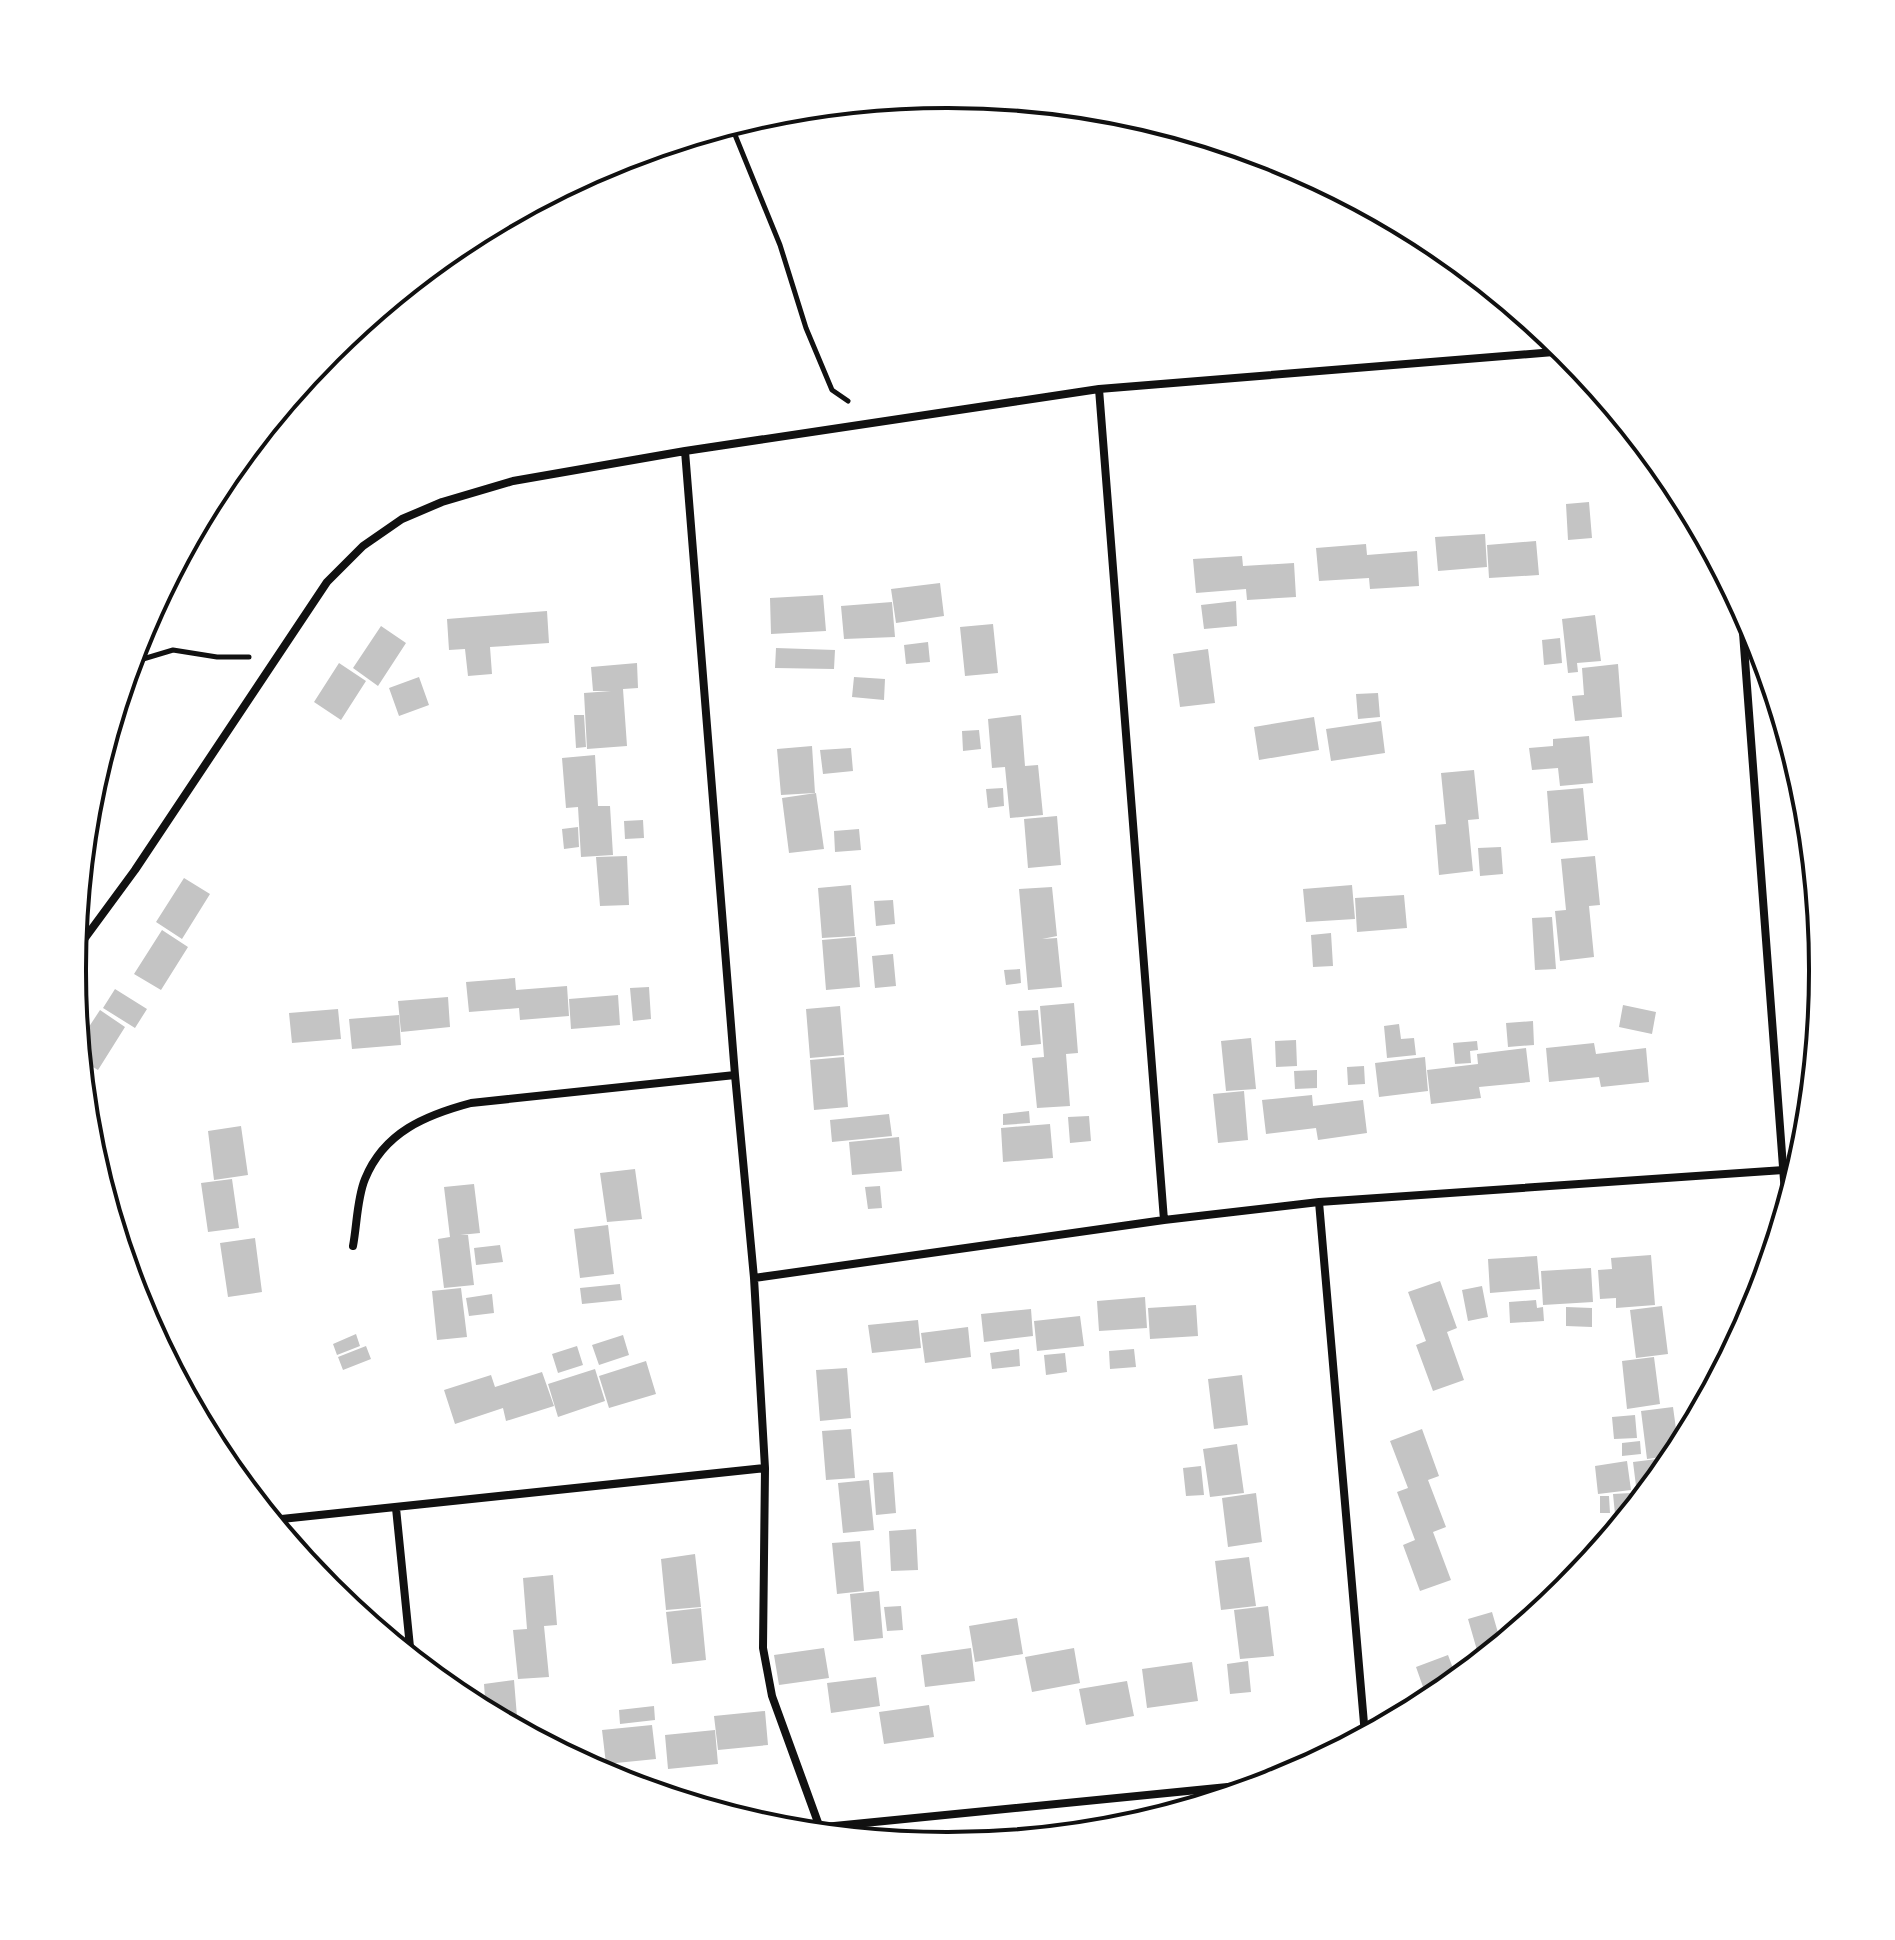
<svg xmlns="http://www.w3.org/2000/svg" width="1895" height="1940" viewBox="0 0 1895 1940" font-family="'Noto Sans',sans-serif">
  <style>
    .building { fill: #c4c4c4 }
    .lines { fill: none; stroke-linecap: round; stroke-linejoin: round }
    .path { stroke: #111; stroke-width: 5 }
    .minor { stroke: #111; stroke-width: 8 }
    .rim { fill: none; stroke: #111; stroke-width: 4 }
  </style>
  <rect width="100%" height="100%" fill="#fff"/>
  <path class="building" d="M1589,502L1592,538L1568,540L1566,504Z
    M1485,534L1487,567L1438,571L1435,537Z
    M1536,541L1539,575L1489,578L1487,545Z
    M1366,544L1367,555L1417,551L1419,586L1370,589L1369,578L1319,581L1316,548Z
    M1242,556L1243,566L1294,563L1296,597L1247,600L1246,589L1196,593L1193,559Z
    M940,583L944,616L896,623L891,589Z
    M823,595L826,631L771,634L770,598Z
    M1236,601L1237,626L1204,629L1201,605Z
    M892,602L895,637L844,639L841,606Z
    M547,611L549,643L490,647L492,674L468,676L465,649L449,650L447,619Z
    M1595,615L1601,661L1577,663L1578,672L1568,673L1562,619Z
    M993,624L998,673L965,676L960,627Z
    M381,626L406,643L378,686L353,668Z
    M1560,638L1562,663L1544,665L1542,640Z
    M928,642L930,662L906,664L904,645Z
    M776,648L835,650L834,669L775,668Z
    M1208,649L1215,703L1180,707L1173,654Z
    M339,663L366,681L341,720L314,702Z
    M637,663L638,688L623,689L627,746L587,749L584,693L611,691H593L591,667Z
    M1618,664L1622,717L1575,721L1572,696L1584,695L1582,668Z
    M419,677L429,705L399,716L389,688Z
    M854,677L885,679L884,700L852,697Z
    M1378,693L1380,717L1358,719L1356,694Z
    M574,715H584L586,747L576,748Z
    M1021,715L1025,766L1038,765L1043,815L1010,818L1005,767L992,768L988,719Z
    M1314,717L1319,750L1259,760L1254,727Z
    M1381,721L1385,753L1331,761L1326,729Z
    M979,730L981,749L963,751L962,731Z
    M1589,736L1593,783L1560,786L1558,768L1532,770L1529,748L1553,746V739Z
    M812,746L815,793L781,795L777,749Z
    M851,748L853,771L823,774L820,750Z
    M595,755L598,806H610L613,855L581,857L578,807L566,808L562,758Z
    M1474,770L1479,819L1468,820L1473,871L1439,875L1435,825L1446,824L1441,773Z
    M1003,788L1004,806L988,808L986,789Z
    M1583,788L1588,840L1551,843L1547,791Z
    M816,793L824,849L789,853L782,798Z
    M1057,816L1061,865L1028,868L1024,819Z
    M643,820L644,838L625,839L624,821Z
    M578,827L579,847L564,849L562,829Z
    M859,829L861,850L835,852L834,831Z
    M1501,847L1503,874L1480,876L1478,848Z
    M627,856L629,905L600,906L596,857Z
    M1595,856L1600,905L1589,906L1594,957L1560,961L1555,911L1566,910L1561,859Z
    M184,878L210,894L182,939L156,922Z
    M851,885L855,936L822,938L818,888Z
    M1352,885L1355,919L1306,922L1303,889Z
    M1052,887L1057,936L1042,939L1057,938L1062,987L1028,990L1019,889Z
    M1404,895L1407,928L1357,932L1355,898Z
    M893,900L895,924L876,926L874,901Z
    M1552,917L1556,969L1535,970L1532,918Z
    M162,930L188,947L161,990L134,974Z
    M1331,933L1333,966L1313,967L1311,935Z
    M856,937L860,987L826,990L822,940Z
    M893,954L896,986L875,988L872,956Z
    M1020,969L1021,983L1006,985L1004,970Z
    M515,978L516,990L567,986L569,1016L520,1020L519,1008L469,1012L466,982Z
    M649,987L651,1019L633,1021L630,988Z
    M115,989L147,1009L135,1028L103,1008Z
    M618,995L620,1025L571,1029L569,999Z
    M448,997L450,1027L401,1032L398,1001Z
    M1074,1003L1078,1053L1066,1054L1070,1106L1037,1108L1032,1058L1044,1057L1040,1006Z
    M1623,1005L1656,1012L1652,1034L1619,1027Z
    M840,1006L844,1055L810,1058L806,1009Z
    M338,1009L341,1039L292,1043L289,1013Z
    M100,1010L125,1027L98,1070L81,1060L79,1042Z
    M1038,1010L1041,1044L1021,1046L1018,1011Z
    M399,1015L401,1045L352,1049L349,1019Z
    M1533,1021L1534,1045L1508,1047L1506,1023Z
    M1399,1024L1401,1039L1414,1038L1416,1055L1387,1058L1384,1026Z
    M1251,1038L1256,1089L1226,1091L1221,1041Z
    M1296,1040L1297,1066L1276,1067L1275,1041Z
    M1477,1041L1478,1050L1470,1051L1471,1063L1455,1064L1453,1043Z
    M1594,1043L1596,1054L1646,1048L1649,1082L1601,1087L1599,1077L1549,1082L1546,1048Z
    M1526,1048L1530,1082L1479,1087L1481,1098L1431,1104L1427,1070L1478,1064L1477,1054Z
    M844,1057L848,1107L814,1110L810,1060Z
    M1425,1057L1428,1091L1379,1097L1375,1063Z
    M1364,1066L1365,1084L1348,1085L1347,1067Z
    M1317,1070V1088L1295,1089L1294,1071Z
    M1244,1091L1248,1140L1218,1143L1213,1094Z
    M1312,1095L1313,1106L1363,1100L1367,1133L1318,1140L1316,1128L1266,1134L1262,1100Z
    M1029,1111L1030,1123L1003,1125V1114Z
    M889,1114L892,1136L832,1142L830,1120Z
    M1089,1116L1091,1141L1070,1143L1068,1117Z
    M1050,1124L1053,1158L1003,1162L1001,1128Z
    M241,1126L248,1175L214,1180L208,1131Z
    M899,1137L902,1171L852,1175L849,1142Z
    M635,1169L642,1219L607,1222L600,1173Z
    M232,1179L239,1228L208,1232L201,1183Z
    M474,1184L480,1233L460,1235H468L474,1285L444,1288L438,1239L450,1237L444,1187Z
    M880,1186L882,1208L868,1209L865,1187Z
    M608,1225L614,1274L580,1278L574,1229Z
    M255,1238L262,1292L228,1297L220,1243Z
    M500,1245L503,1262L476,1265L474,1248Z
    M1651,1255L1655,1305L1616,1308V1298L1600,1299L1598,1270L1612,1269L1611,1258Z
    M1537,1256L1540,1289L1490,1293L1488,1259Z
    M1591,1268L1593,1302L1543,1305L1541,1271Z
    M1440,1281L1457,1328L1447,1332L1464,1380L1433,1391L1416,1345L1426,1341L1408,1292Z
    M620,1284L622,1300L582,1304L580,1288Z
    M1482,1286L1488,1317L1468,1321L1462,1290Z
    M461,1288L467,1337L437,1340L432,1291Z
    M492,1294L494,1313L469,1316L466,1298Z
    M1145,1297L1147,1328L1099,1331L1097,1301Z
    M1536,1300L1537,1308L1543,1307L1544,1321L1510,1323L1509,1302Z
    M1196,1305L1198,1336L1150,1339L1148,1308Z
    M1662,1306L1668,1354L1636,1358L1630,1310Z
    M1566,1307L1592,1308V1327L1566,1326Z
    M1031,1309L1033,1336L984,1342L981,1314Z
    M1080,1316L1084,1346L1037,1351L1034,1321Z
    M918,1320L921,1348L872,1353L868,1325Z
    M968,1327L971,1357L925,1363L921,1333Z
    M356,1334L360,1346L337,1355L333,1344Z
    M623,1335L629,1355L599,1365L592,1345Z
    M366,1346L371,1359L343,1370L338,1357Z
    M577,1346L583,1365L558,1373L552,1354Z
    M1019,1349L1020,1366L992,1369L990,1353Z
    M1134,1349L1136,1367L1110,1369L1109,1351Z
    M1065,1353L1067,1372L1046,1375L1044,1355Z
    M1654,1357L1660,1404L1627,1409L1622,1361Z
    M646,1361L656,1394L609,1408L599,1376Z
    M847,1368L851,1418L820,1421L816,1370Z
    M595,1369L605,1401L558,1417L548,1384Z
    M542,1372L554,1406L506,1421L503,1408L455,1424L444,1390L491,1375L495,1387Z
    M1242,1375L1248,1425L1214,1429L1208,1379Z
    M1673,1407L1679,1451L1676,1455L1647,1459L1641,1411Z
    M1635,1415L1637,1438L1614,1439L1612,1417Z
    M851,1429L855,1478L826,1480L822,1431Z
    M1422,1429L1439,1476L1428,1480L1446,1527L1433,1532L1451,1580L1420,1591L1403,1545L1415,1540L1397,1492L1408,1488L1390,1441Z
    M1640,1441L1641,1454L1622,1456V1443Z
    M1237,1444L1244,1493L1210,1497L1203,1449Z
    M1665,1458L1666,1468L1638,1502L1633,1462Z
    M1627,1461L1631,1490L1598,1494L1595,1466Z
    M1201,1466L1204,1495L1186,1496L1183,1468Z
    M893,1472L896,1513L876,1515L873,1473Z
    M869,1480L874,1530L843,1533L838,1483Z
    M1256,1493L1262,1542L1228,1547L1222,1498Z
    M1631,1493L1632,1509L1629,1513L1615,1514L1613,1494Z
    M1600,1496H1609L1610,1513H1600Z
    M916,1529L918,1570L891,1571L889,1531Z
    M860,1541L864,1591L837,1594L832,1543Z
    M695,1554L701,1607L666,1610L661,1559Z
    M1249,1557L1256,1606L1221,1610L1215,1561Z
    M553,1575L557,1625L544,1626L549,1677L518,1679L513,1630L527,1629L523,1578Z
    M879,1591L883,1638L854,1641L850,1594Z
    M901,1606L903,1630L887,1631L884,1607Z
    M1268,1606L1274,1656L1240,1659L1234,1610Z
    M701,1608L706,1660L672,1664L666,1612Z
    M1492,1612L1501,1643L1487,1654L1479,1657L1468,1619Z
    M1017,1618L1023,1654L975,1662L969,1626Z
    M824,1648L829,1678L779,1685L774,1655Z
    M971,1648L975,1681L925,1687L921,1655Z
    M1074,1648L1080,1683L1032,1692L1025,1657Z
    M1448,1655L1457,1679L1428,1701L1416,1667Z
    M1248,1661L1251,1692L1230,1694L1227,1664Z
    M1192,1662L1198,1701L1147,1708L1142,1669Z
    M876,1677L880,1706L831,1713L827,1683Z
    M514,1680L518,1729L486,1711L484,1684Z
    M1127,1681L1134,1716L1086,1725L1079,1689Z
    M929,1705L934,1737L884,1744L879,1712Z
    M654,1706L655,1720L620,1724L619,1710Z
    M765,1711L768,1745L718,1750L714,1716Z
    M652,1725L656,1759L606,1764L602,1730Z
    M715,1730L718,1764L668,1769L665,1735Z"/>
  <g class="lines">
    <path class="path" d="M731,125L780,245L806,328L832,390L848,401
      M132,658L143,659L173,650L217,657H249"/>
    <path class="minor" d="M1099,389L1164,1220
      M685,451L735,1075L754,1278L765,1468L763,1648L772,1696L820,1828
      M1741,606L1786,1207
      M74,953L135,870L327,582L363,546L402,519L442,502L513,481L685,451L1099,389L1566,351
      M1319,1202L1365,1735
      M353,1246C357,1225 357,1198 365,1179C384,1132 426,1115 471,1103L735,1075
      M754,1278L1164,1220L1319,1202L1782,1170
      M396,1508L411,1657
      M272,1520L765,1468
      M794,1830L1268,1783"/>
  </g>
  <path d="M0 0H1895V1940H0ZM947 108H948A861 861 0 0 1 1809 969V971A861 861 0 0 1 948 1832H947A861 861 0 0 1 86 971V969A861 861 0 0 1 947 108Z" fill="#fff" fill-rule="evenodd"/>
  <path class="rim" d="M947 108H948A861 861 0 0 1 1809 969V971A861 861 0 0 1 948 1832H947A861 861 0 0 1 86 971V969A861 861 0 0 1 947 108Z"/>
</svg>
